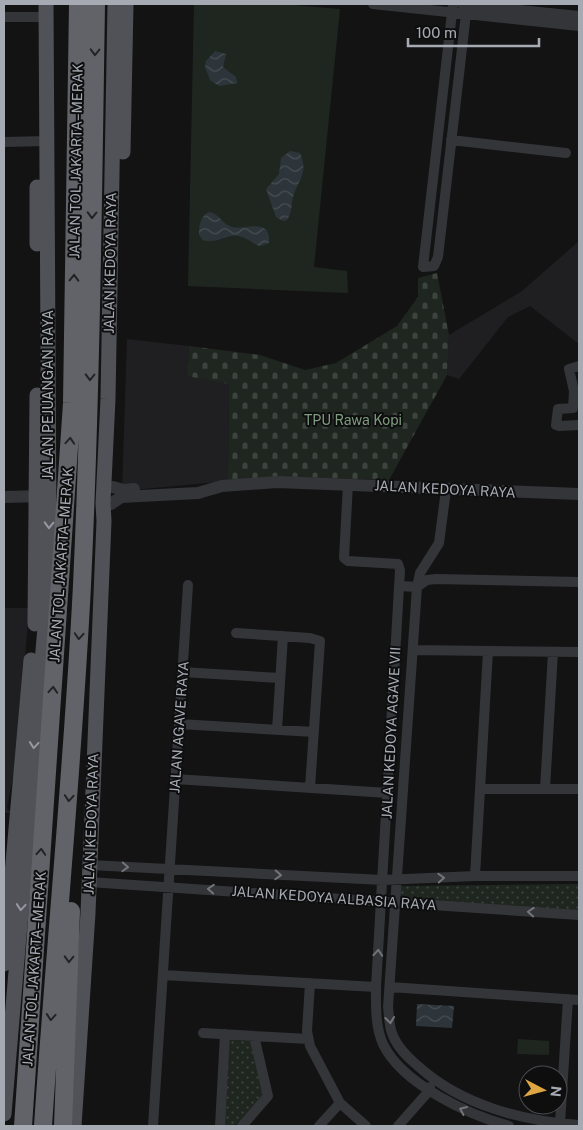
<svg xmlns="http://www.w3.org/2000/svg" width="583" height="1130" viewBox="0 0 583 1130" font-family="'Public Sans',sans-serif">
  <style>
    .built { fill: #1f1f21 }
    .grass { fill: url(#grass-dots) }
    .cemetery { fill: url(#cemetery-stones) }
    .garden { fill: #1f2620 }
    .water { fill: url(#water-waves) }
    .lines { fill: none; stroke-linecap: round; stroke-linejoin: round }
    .minor { stroke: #343539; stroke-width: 10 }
    .tertiary { stroke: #343539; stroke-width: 12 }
    .primary { stroke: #505257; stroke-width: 15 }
    .motorway { stroke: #616369; stroke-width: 18 }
    .oneway { stroke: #232326 }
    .oneway2 { stroke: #9598a1 }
    .oneway3 { stroke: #73757c }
    .labels { text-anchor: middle; stroke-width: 4; stroke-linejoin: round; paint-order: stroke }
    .street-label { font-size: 14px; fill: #a6aab3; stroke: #0e0e0f }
    .park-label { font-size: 14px; fill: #7f9c80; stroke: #0e0e0f }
  </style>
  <defs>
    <pattern id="grass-dots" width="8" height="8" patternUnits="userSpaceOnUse" patternTransform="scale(1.25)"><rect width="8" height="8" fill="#1f2620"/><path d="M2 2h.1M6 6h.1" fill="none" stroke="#3d433e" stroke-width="1.8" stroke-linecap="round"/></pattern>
    <pattern id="cemetery-stones" width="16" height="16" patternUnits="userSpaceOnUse" patternTransform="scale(1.25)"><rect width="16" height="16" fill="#1f2620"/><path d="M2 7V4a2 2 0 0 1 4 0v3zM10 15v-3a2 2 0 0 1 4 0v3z" fill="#3d433e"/></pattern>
    <pattern id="water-waves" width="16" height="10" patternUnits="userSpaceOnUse" patternTransform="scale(1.25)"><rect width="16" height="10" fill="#2d353b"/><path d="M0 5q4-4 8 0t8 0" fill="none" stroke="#485055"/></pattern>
  </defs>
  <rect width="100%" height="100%" fill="#131314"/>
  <path class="built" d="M579,241V344L530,306L508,317L459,379L447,375L449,335L522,291Z
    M127,339L189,346L187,375L229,384L228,481L122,491Z
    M4,608H29L17,756L7,808L12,813H4Z"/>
  <path class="grass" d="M579,884V915L398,905L399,886Z
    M227,1037L252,1039L268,1089L235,1126H220Z"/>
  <path class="cemetery" d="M437,273L449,335L447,375L389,480L294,477L228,481L229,384L187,376L189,346L260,355L305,370L336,363L397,326L418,297V278Z"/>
  <path class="garden" d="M194,4H281L340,9L314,267L347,271L348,293L188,286Z
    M518,1039L549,1041V1055L517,1054Z"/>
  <path class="water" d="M215,51L226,54L223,67L236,77L237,83L219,86L210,80L205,67L206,61Z
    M290,151L300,153C309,174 298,179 293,197C291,205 292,213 287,220L283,221L276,217L266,189L279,174L281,158Z
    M209,212C220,214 222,224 232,227C244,231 271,216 269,243L260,246C252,244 247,237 238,236C225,234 219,244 203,240L199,235C199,225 200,217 209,212Z
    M417,1004L454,1006L452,1028L416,1026Z"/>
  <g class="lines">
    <path class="minor" d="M373,4L579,26
      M453,4L423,267L434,266L438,257L467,5
      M462,4L579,16
      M4,17H46
      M451,140L566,153
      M4,142L47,141
      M579,366L569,369L574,391L573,408L558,409L556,425L559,426L579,425
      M348,484L344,558L348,561L398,564L400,570L376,987C376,1006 375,1026 383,1044C402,1084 469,1115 509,1126
      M446,490L439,543L420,573L417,587L388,1007C389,1014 389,1022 391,1030C395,1045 406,1056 418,1066C461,1105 522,1121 579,1125
      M401,586L417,587L427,580L436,579L579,582
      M236,633L310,638L320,641L310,788
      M413,650L579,652
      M182,672L280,678
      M179,724L314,732
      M277,730L283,636
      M175,779L388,793
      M481,789H579
      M545,789L553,652
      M90,865L383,880L475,876H579
      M475,876L488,651
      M89,882L579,915
      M163,975L376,987
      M310,983L307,1031L310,1046L340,1103L366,1126
      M390,987L579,1000
      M203,1033L308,1039
      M560,1124L568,999
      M153,1126L188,585
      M220,1126L225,1034
      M242,1126L268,1096L254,1036
      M319,1126L340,1103
      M398,1126L429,1091L430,1087"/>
    <path class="tertiary" d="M113,487L124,490L134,489
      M4,497L44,496
      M111,504L121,497L198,493L222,486L277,482L579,494"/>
    <path class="primary" d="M123,152L126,4
      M37,187V244
      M35,624L37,395
      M4,964L31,660
      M4,1114L45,627L49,517L46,4
      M74,1126L88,913L104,521L103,503L108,399L115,4"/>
    <path class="motorway" d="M23,1126L72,403L78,4
      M43,1126C55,946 73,766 82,585C91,392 93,198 96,4
      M63,1126L71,911"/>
  </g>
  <defs><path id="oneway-chevron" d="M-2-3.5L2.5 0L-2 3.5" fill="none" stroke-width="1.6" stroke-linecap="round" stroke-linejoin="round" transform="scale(1.25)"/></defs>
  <g class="oneway">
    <use href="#oneway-chevron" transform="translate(95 52) rotate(91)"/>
    <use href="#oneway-chevron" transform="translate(92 215) rotate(91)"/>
    <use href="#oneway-chevron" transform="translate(74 278) rotate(-89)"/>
    <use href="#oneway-chevron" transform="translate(90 377) rotate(91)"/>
    <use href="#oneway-chevron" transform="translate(70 441) rotate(-86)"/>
    <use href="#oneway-chevron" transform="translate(79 636) rotate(94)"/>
    <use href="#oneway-chevron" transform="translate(53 690) rotate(-86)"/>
    <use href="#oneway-chevron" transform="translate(69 798) rotate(94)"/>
    <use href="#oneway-chevron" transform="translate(41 852) rotate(-86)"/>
    <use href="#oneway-chevron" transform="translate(69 959) rotate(92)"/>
    <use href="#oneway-chevron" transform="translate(51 1017) rotate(95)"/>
  </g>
  <g class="oneway2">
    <use href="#oneway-chevron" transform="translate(49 525) rotate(92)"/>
    <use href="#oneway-chevron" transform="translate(34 745) rotate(95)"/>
    <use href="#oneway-chevron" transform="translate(21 907) rotate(95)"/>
  </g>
  <g class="oneway3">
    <use href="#oneway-chevron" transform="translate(125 867) rotate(3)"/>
    <use href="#oneway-chevron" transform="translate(278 875) rotate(3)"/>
    <use href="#oneway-chevron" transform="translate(441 878) rotate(-3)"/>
    <use href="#oneway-chevron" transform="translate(211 889) rotate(-176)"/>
    <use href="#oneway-chevron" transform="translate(531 912) rotate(-176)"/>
    <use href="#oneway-chevron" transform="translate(378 953) rotate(-86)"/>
    <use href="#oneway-chevron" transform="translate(390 1020) rotate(84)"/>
    <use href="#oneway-chevron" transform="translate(463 1110) rotate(-156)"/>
  </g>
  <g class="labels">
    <g class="street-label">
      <text transform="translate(76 161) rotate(-89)" y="5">JALAN TOL JAKARTA–MERAK</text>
      <text transform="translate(110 263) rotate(-89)" y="5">JALAN KEDOYA RAYA</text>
      <text transform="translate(48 395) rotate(-90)" y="5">JALAN PEJUANGAN RAYA</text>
      <text transform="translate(445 489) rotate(3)" y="5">JALAN KEDOYA RAYA</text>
      <text transform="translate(61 565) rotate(-86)" y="5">JALAN TOL JAKARTA–MERAK</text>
      <text transform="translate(179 727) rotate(-86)" y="5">JALAN AGAVE RAYA</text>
      <text transform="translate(391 733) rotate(-87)" y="5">JALAN KEDOYA AGAVE VII</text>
      <text transform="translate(91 824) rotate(-88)" y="5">JALAN KEDOYA RAYA</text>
      <text transform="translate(334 898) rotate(4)" y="5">JALAN KEDOYA ALBASIA RAYA</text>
      <text transform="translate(34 969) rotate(-86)" y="5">JALAN TOL JAKARTA–MERAK</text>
    </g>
    <g class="park-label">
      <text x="353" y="425">TPU Rawa Kopi</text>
    </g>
  </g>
  <rect width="583" height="1130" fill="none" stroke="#a6aab3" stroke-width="10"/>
  <g transform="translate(543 1090) rotate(96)"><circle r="24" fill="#0e0e0f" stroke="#4b4c51"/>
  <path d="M0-4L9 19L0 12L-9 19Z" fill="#dda642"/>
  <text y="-8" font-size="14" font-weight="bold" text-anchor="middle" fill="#a6aab3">N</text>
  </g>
  <path d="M408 38v8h131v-8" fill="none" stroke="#a6aab3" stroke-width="2.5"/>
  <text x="416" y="38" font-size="15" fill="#a6aab3" stroke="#0e0e0f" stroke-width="4" paint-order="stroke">100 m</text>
</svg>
